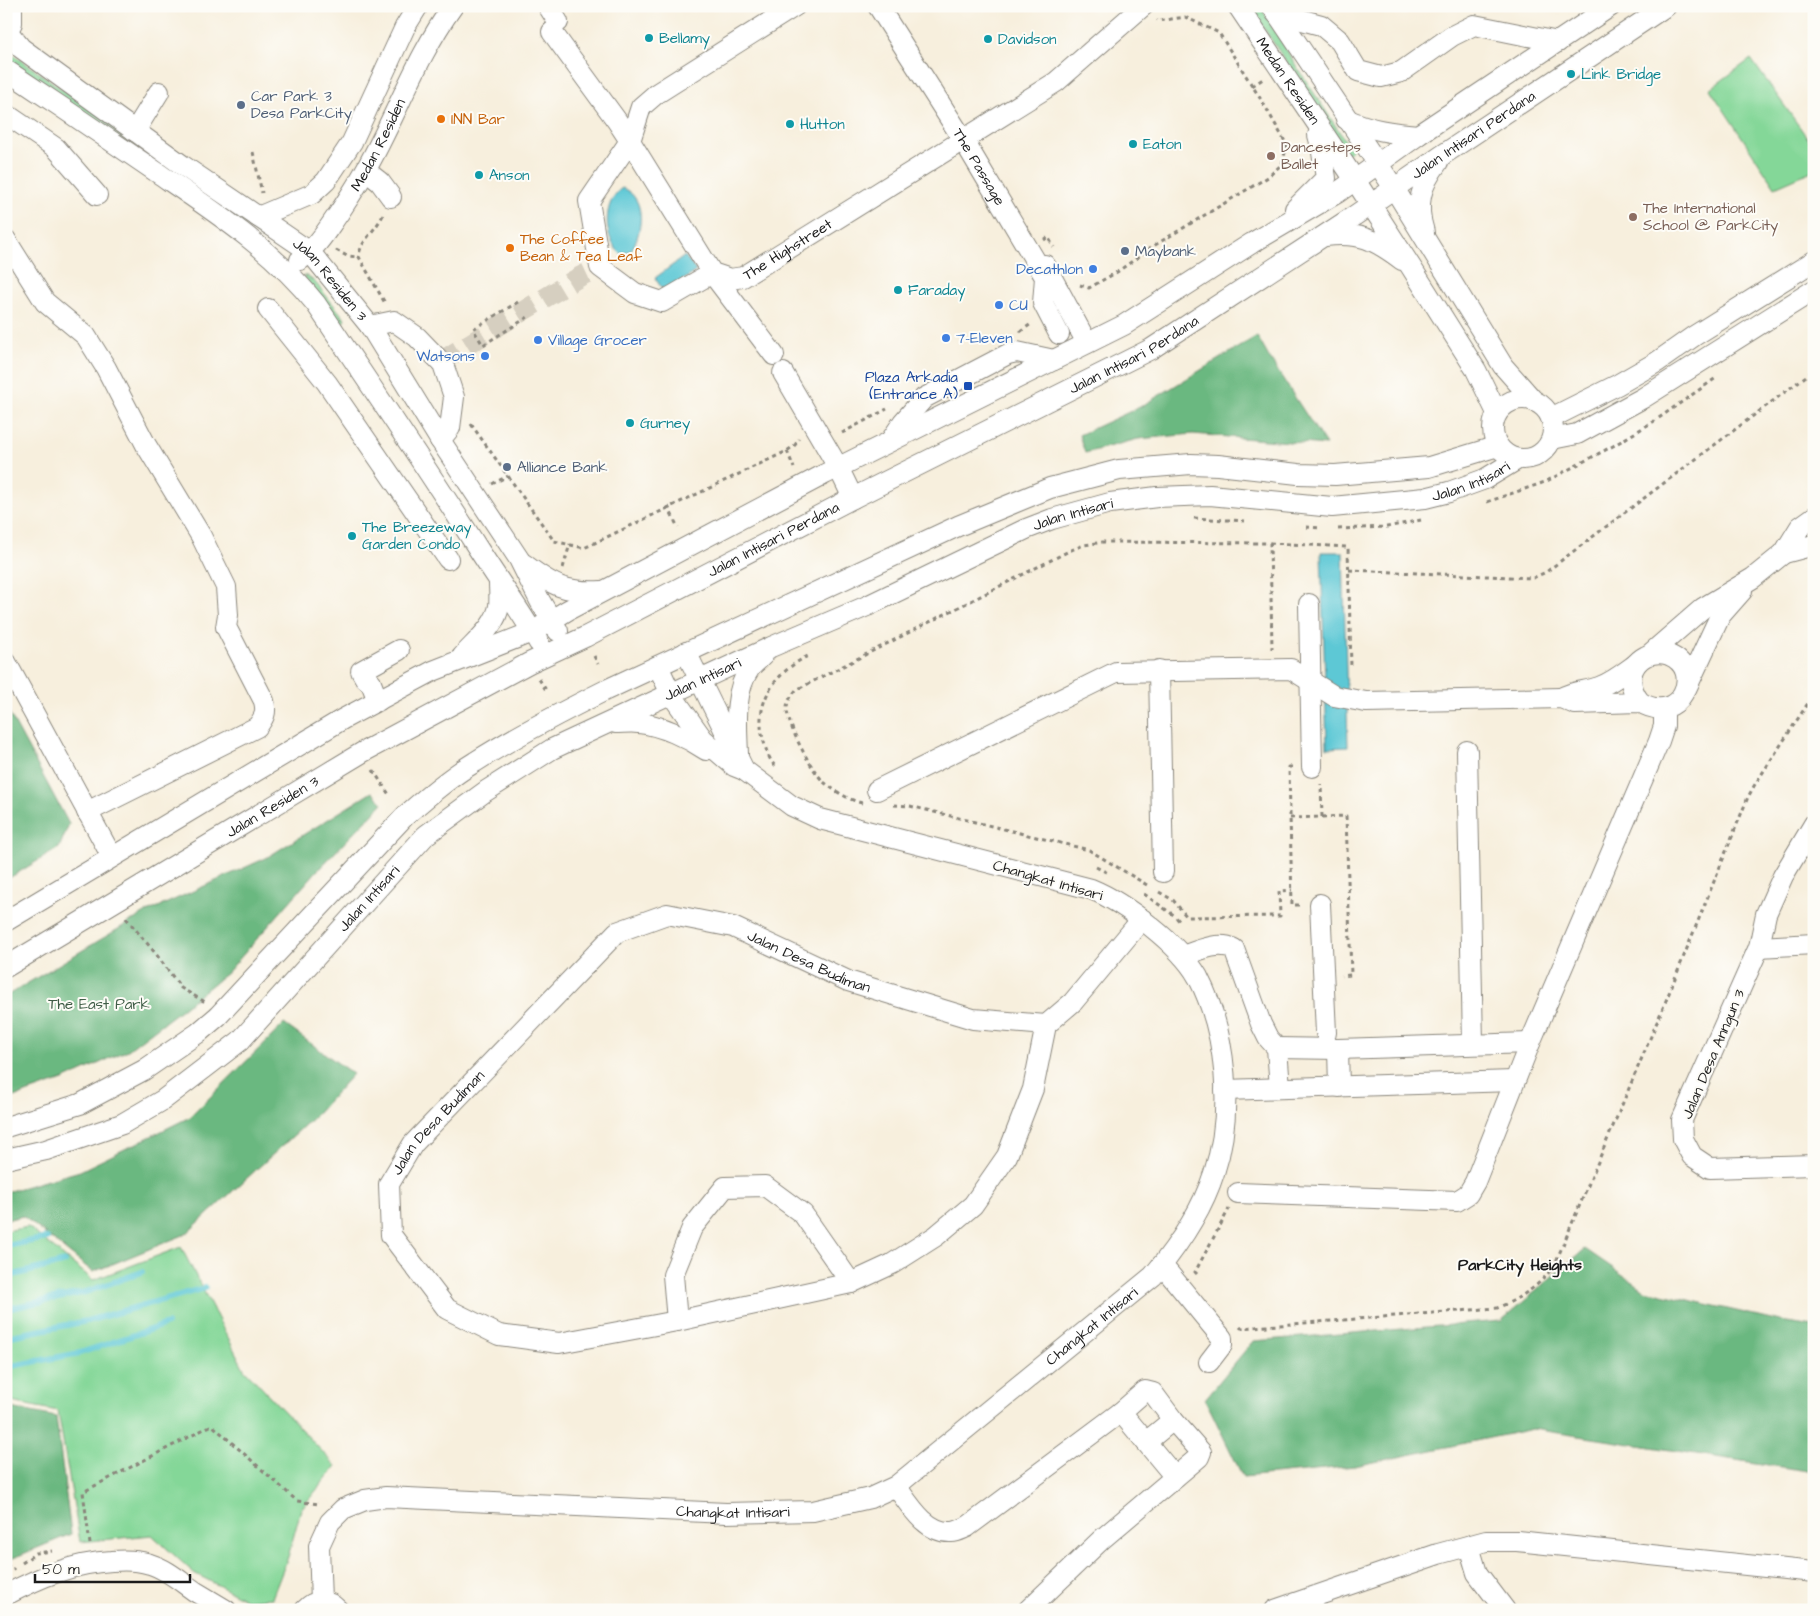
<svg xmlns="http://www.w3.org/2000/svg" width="1820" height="1616" viewBox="0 0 1820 1616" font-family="'Architects Daughter',sans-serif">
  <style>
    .green { fill: #84d798; stroke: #507a5a }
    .forest { fill: #6bb880; stroke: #446a4e }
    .water { fill: #5dc8d5; stroke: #3c7278 }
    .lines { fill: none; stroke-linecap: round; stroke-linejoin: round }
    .stream { stroke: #5dc8d5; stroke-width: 6 }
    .minor-tunnel { stroke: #d6cfc0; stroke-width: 20; stroke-dasharray: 20 10; stroke-linecap: butt }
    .minor-casing { stroke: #8a867c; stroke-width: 22 }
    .path { stroke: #8a867c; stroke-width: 3; stroke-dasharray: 4 4; stroke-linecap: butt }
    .minor { stroke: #fff; stroke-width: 20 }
    .culture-dot { fill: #0f9aa8; stroke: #fdfcf7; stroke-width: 2 }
    .service-dot { fill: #5c6f8a; stroke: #fdfcf7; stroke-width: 2 }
    .food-dot { fill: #e8710a; stroke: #fdfcf7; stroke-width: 2 }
    .education-dot { fill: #8d6e63; stroke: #fdfcf7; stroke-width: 2 }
    .shop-dot { fill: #3f7fe0; stroke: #fdfcf7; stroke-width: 2 }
    .transit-dot { fill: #1a4fb4; stroke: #fdfcf7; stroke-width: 2 }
    .labels { text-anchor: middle; stroke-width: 4; stroke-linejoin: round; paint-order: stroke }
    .culture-label { font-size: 15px; fill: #0d838f; stroke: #fdfcf7; text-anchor: start }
    .street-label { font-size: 15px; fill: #1c1c1c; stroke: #fdfcf7 }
    .service-label { font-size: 15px; fill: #4e5e75; stroke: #fdfcf7; text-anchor: start }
    .food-label { font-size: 15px; fill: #c56008; stroke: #fdfcf7; text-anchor: start }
    .education-label { font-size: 15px; fill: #785e54; stroke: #fdfcf7; text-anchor: start }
    .shop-label { font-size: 15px; fill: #366cbe; stroke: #fdfcf7; text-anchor: start }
    .transit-label { font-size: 15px; fill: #164399; stroke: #fdfcf7; text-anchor: end }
    .park-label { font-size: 15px; fill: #405d47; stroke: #fdfcf7 }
    .neighbourhood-label { font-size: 16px; font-weight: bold; fill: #1c1c1c; stroke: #fdfcf7 }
  </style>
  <rect width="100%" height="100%" fill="#fdfcf7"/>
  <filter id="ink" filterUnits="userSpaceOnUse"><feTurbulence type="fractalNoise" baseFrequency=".02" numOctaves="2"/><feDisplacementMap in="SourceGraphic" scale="10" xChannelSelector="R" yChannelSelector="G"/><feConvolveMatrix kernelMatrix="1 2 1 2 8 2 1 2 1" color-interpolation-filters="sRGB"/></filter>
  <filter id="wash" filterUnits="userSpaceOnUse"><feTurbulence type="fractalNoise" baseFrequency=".0096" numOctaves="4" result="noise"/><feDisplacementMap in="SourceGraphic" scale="20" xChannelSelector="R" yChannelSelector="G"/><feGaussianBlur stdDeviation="1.12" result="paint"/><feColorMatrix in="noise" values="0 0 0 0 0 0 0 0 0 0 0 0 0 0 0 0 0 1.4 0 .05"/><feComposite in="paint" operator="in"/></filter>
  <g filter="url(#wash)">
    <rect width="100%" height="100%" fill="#f7efdd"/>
    <path class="green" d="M1249,6H1260L1297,67L1352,151L1347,154Z
      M14,55L272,237L271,242L266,241L13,67L8,58Z
      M1751,59L1814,147V170L1775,187L1710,89Z
      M303,276H307L315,282L345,319L342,324L335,317Z
      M28,1227L93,1280L181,1247L244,1369L336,1466L301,1509L288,1557L272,1598L247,1600L194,1573L152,1535L80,1542L58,1411L6,1401V1231Z"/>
    <path class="forest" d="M1257,336L1270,359L1326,445L1193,434L1138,439L1085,453L1079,435L1140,407Z
      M6,707L69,824L59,848L6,880Z
      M372,792L383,803L315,873L227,973L178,1012L128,1050L63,1080L6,1100V996L145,913L266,858Z
      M284,1024L353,1074L317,1114L186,1234L93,1272L23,1216L6,1220V1192L80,1171L190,1117Z
      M1585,1249L1645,1290L1780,1321L1814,1326V1472L1533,1429L1355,1466L1243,1477L1205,1399L1253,1341L1501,1321Z
      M6,1407L56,1417L71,1534L6,1561Z"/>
    <path class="water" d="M622,188C648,198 642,233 631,251L621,254C603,239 602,202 622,188Z
      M685,256L696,271L665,293L655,278Z
      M1321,552H1343L1348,747L1327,748Z"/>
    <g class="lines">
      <path class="stream" d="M6,1246L47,1238
        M6,1277L65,1262
        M6,1309L86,1292L142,1272
        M6,1337L87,1321L205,1288
        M6,1367L80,1353L167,1324"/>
    </g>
  </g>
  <g filter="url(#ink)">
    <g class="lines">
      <path class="minor-tunnel" d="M441,361L581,276L600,267"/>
      <g class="minor-casing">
        <g id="minor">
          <path d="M548,6L558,22"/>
          <path id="s1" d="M795,6L656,94L641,107L630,141L712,273L730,279L743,277L1056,82L1143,6"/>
          <path id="s2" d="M878,6L964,141L1045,277L1043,303L1059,334"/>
          <path id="s3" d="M1238,6L1355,180L1411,267L1476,370L1497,413"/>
          <path d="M1272,6L1394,188L1503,366L1533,400"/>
          <path d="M1276,13L1321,25L1340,41L1358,71L1381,77L1401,72L1452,36L1474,25L1558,42"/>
          <path id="s4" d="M8,32L21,48L182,165L310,252L370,326L440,440L519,559L540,601L558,631"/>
          <path d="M552,32L617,121L630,141L589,201L600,267L635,293L662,302L712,273L774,355"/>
          <path d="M6,34L12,23V6"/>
          <path d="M6,70C57,104 107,138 158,173C215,212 272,249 316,304C370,385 425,465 477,547C498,580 520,610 539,643"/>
          <path d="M6,114L56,148L97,195"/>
          <path d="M1346,119C1371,130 1391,133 1418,135"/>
          <path d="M135,131L159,92"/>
          <path d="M366,171L380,182L391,197"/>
          <path d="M1295,209L1326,178L1321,146L1318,135"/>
          <path d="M258,217L312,194L326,181L352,142L405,27L418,6"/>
          <path d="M1424,232C1415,203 1421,185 1438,162"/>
          <path d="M1325,236C1360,232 1374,239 1402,260"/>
          <path d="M6,240L45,302L86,336L106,368L146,445L201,536L226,587L228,615L226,627L264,701C267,713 264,718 257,727L87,812"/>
          <path id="s5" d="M300,260C317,247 327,230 339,213C348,199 357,186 365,171C396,117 416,57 453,6"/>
          <path d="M1045,265L1087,343"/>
          <path d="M268,309L327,383L448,559"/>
          <path d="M370,326L394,321L417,337L443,364L454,397L450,428L440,440"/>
          <path d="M783,373L838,467L853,498"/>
          <circle cx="1523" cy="429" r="30"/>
          <path d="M1551,418L1617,385L1657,362L1694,336L1814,261"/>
          <path d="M1552,439L1577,434L1643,398L1814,290"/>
          <path d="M891,440L903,422L924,398L1008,354L1017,352L1054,360"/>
          <path d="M1814,517L1800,527L1784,553L1814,545"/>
          <path d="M524,564C553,586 566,593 602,591"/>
          <path d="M1309,604L1312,767"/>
          <path d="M686,652L744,770"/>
          <path d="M1650,654L1703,608L1753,578L1784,553"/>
          <path d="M462,657C475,642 496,626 499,606C500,598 499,590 499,582"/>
          <path d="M6,662L112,857"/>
          <path d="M1159,670L1163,872"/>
          <path d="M1686,689L1720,616L1742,591"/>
          <path d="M1561,698C1575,690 1585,692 1599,687C1613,682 1625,672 1636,664"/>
          <path d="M378,701L371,683L365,678L361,671L399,650"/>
          <path d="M615,723C623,723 632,722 639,723C661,725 688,738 706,750"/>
          <path d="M1467,751L1473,1044"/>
          <path d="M738,754C737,727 733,692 750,668C754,663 760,659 764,654"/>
          <path d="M877,790L1116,672L1291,669L1334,696L1366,702L1561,698L1575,704L1640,702C1679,727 1706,670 1669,655C1661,652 1653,653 1646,656C1627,666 1628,687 1640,702"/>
          <path d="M1814,824L1783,876L1766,914L1759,947L1682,1120L1683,1139L1692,1156L1710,1168L1814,1165"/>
          <path d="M1320,904L1326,1033"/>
          <path d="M6,921L343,719L433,671L532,632L568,610L825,474L1124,325L1252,243L1337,193L1418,135L1611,6"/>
          <path d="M1759,947L1814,944"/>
          <path d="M1183,956C1199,950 1219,941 1234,949L1261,1024L1268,1038L1277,1048L1280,1088"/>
          <path id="s6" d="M6,967L363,752L529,663L585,637L853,498L1151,349L1354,216L1444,154L1666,6"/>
          <path id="s7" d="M1046,1025L1033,1089L1007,1156L973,1205L936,1236L892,1264L851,1283L677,1321L559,1343L499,1335L447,1309L391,1235L389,1184L413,1144L617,932L667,914L733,927L848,981L973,1019L1046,1025L1073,1002L1142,919"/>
          <path d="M1277,1048L1338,1049L1530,1043"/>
          <path d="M1338,1049L1339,1087"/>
          <path d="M1225,1090L1514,1081"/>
          <path d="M6,1127L80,1104L144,1070L198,1033L218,1016L405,816C427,797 450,777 475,762C517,735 562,712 606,690L958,526L1050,488L1119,470L1191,464L1218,465L1298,474L1335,475L1429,467L1498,446"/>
          <path id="s8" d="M6,1159L46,1150L122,1124L163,1100L240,1041L426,835L486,791L552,749L771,647L867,606L1026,529L1052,519L1110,503L1157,497L1210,495L1332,507L1425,498L1449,492L1485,479L1518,459"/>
          <path d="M1238,1193L1457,1201L1468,1194L1475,1182L1530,1043L1659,741L1664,726V708"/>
          <path d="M1162,1265L1222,1338V1345L1209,1362"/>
          <path d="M677,1321L673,1275L692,1228L725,1187L765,1186L803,1214L851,1283"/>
          <path d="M1121,1412L1175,1477"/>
          <path d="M1146,1442L1173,1420"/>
          <path d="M896,1486C909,1504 926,1534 952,1532C957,1532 962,1529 967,1527L1121,1412L1145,1391L1153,1393L1173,1420L1201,1452L1199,1457L1102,1539L1028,1610"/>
          <path d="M1469,1546L1477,1573L1505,1610"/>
          <path d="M6,1595C40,1577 73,1563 112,1561C124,1560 138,1560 150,1564C167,1569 181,1582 196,1592C206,1598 216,1604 226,1610"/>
          <path id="s9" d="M321,1601L319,1546L330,1522L343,1509L365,1500L386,1497L726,1513L813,1511L870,1498L896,1486L1153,1276C1178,1246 1202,1211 1214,1173C1234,1113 1227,1033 1198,977C1180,945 1125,903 1091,889L820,819L792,806L744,770L734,766L703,739L671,694L658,666"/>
          <path d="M305,1610C315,1599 328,1599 338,1610"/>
          <path d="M1275,1610L1438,1554L1486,1541H1517L1814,1572"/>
        </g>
      </g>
      <path class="path" d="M1252,86L1263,79
        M253,152L262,193
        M1282,164L1304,169
        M383,215C377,229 359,242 359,257L385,303
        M1044,240L1048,237L1054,247
        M336,250L347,256L359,257
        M1080,285L1089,288L1117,272L1155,245L1268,177L1282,164L1287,145L1265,106L1219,33L1185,17L1158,21L1157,20
        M518,302L473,329L483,345L528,317
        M1020,332L1031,324
        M471,424L554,541L584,548L787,451L795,445L799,439
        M842,433L887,409
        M787,451L794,468
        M492,484L508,476
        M1487,502L1545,482L1613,446L1656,420L1716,378
        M668,506L678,528
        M1194,518L1245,521
        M1306,527L1322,528
        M1338,529L1387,527L1421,520
        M1270,543L1348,547L1351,667
        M563,568L570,544
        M1349,570L1533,578L1546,572L1814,370
        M594,656L598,664
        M539,679L546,690
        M775,766C769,759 766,750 764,742C752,703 776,671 810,655
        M1292,767H1289L1292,905H1300
        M373,770L390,796
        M862,803C849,800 835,791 825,783C812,772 789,728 787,711C786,702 791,697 796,690L1069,551L1084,545L1103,542L1270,543L1272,649
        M894,805L910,806L1089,850L1147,885
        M1322,817L1346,816L1351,975L1342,976
        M1290,818L1322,817L1321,784
        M1096,867L1108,873
        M1159,892L1173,900L1187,917L1280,916L1279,891L1292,890
        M1144,894L1175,916L1180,922
        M126,918L156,954L181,988L205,1002
        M1197,1274L1195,1272L1229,1209
        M1240,1327L1241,1328L1497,1308C1521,1298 1546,1283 1557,1259L1665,1003L1748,797L1754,786L1814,694
        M90,1544L83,1492L212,1425L297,1501L318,1504
        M22,1563L36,1553L52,1551
        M6,1565L13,1569L14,1568"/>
      <use href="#minor" class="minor"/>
    </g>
  </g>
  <g class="culture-dot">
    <circle cx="649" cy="38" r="5"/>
    <circle cx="988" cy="39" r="5"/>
    <circle cx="1571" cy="74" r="5"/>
    <circle cx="790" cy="124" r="5"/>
    <circle cx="1133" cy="144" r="5"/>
    <circle cx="479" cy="175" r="5"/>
    <circle cx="898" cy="290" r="5"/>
    <circle cx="630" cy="423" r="5"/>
    <circle cx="352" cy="536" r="5"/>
  </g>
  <g class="service-dot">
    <circle cx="241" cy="105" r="5"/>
    <circle cx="1125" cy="251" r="5"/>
    <circle cx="507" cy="467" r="5"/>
  </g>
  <g class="food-dot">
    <circle cx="441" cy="119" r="5"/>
    <circle cx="510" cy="248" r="5"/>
  </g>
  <g class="education-dot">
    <circle cx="1271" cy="156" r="5"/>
    <circle cx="1633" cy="217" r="5"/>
  </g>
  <g class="shop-dot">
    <circle cx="1093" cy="269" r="5"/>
    <circle cx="999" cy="305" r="5"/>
    <circle cx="946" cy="338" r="5"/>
    <circle cx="538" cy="340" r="5"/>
    <circle cx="485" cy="356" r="5"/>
  </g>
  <rect class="transit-dot" x="963" y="381" width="10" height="10" rx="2.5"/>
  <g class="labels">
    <g class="culture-label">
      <text x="659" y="43">Bellamy</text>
      <text x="998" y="44">Davidson</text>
      <text x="1581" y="79">Link Bridge</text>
      <text x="800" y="129">Hutton</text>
      <text x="1143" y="149">Eaton</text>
      <text x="489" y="180">Anson</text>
      <text x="908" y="295">Faraday</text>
      <text x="640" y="428">Gurney</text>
      <text x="362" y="532">The Breezeway<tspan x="362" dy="17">Garden Condo</tspan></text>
    </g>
    <g class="street-label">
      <text dy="5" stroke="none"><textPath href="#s3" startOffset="90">Medan Residen</textPath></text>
      <text dy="5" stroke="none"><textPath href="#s6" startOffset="1689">Jalan Intisari Perdana</textPath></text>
      <text dy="5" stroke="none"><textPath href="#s5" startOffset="140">Medan Residen</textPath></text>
      <text dy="5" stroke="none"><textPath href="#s2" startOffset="190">The Passage</textPath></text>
      <text dy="5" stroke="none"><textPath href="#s1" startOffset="460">The Highstreet</textPath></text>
      <text dy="5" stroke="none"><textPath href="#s4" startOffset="408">Jalan Residen 3</textPath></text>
      <text dy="5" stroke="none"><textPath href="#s6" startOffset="1284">Jalan Intisari Perdana</textPath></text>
      <text dy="5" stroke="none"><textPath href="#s8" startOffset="1672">Jalan Intisari</textPath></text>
      <text dy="5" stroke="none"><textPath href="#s8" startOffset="1268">Jalan Intisari</textPath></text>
      <text dy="5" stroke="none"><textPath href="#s6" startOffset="879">Jalan Intisari Perdana</textPath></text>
      <text dy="5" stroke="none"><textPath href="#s8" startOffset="862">Jalan Intisari</textPath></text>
      <text dy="5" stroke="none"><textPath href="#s6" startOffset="311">Jalan Residen 3</textPath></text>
      <text transform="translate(1048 880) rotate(16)" y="5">Changkat Intisari</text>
      <text dy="5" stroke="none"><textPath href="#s8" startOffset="458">Jalan Intisari</textPath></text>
      <text dy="5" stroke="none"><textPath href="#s7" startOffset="1448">Jalan Desa Budiman</textPath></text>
      <text transform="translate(1713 1054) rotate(-67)" y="5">Jalan Desa Anngun 3</text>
      <text dy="5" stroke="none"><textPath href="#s7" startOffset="982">Jalan Desa Budiman</textPath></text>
      <text dy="5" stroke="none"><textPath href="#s9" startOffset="912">Changkat Intisari</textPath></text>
      <text dy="5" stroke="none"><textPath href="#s9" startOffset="492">Changkat Intisari</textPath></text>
    </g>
    <g class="service-label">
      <text x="251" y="101">Car Park 3<tspan x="251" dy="17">Desa ParkCity</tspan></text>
      <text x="1135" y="256">Maybank</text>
      <text x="517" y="472">Alliance Bank</text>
    </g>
    <g class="food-label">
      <text x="451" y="124">INN Bar</text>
      <text x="520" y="244">The Coffee<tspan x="520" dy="17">Bean &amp; Tea Leaf</tspan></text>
    </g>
    <g class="education-label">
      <text x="1281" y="152">Dancesteps<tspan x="1281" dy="17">Ballet</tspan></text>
      <text x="1643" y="213">The International<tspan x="1643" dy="17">School @ ParkCity</tspan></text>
    </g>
    <g class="shop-label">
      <text x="1083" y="274" text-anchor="end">Decathlon</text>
      <text x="1009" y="310">CU</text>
      <text x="956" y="343">7-Eleven</text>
      <text x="548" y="345">Village Grocer</text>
      <text x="475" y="361" text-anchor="end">Watsons</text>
    </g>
    <g class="transit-label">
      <text x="958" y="382">Plaza Arkadia<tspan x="958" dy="17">(Entrance A)</tspan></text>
    </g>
    <g class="park-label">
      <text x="99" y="1009">The East Park</text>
    </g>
    <g class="neighbourhood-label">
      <text x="1520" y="1270">ParkCity Heights</text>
    </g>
  </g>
  <rect width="1820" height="1616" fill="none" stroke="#fdfcf7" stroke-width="25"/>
  <path d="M35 1574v8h155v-8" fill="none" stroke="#1c1c1c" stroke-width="2.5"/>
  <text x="42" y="1574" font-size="15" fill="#1c1c1c" stroke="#fdfcf7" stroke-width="4" paint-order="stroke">50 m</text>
</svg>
